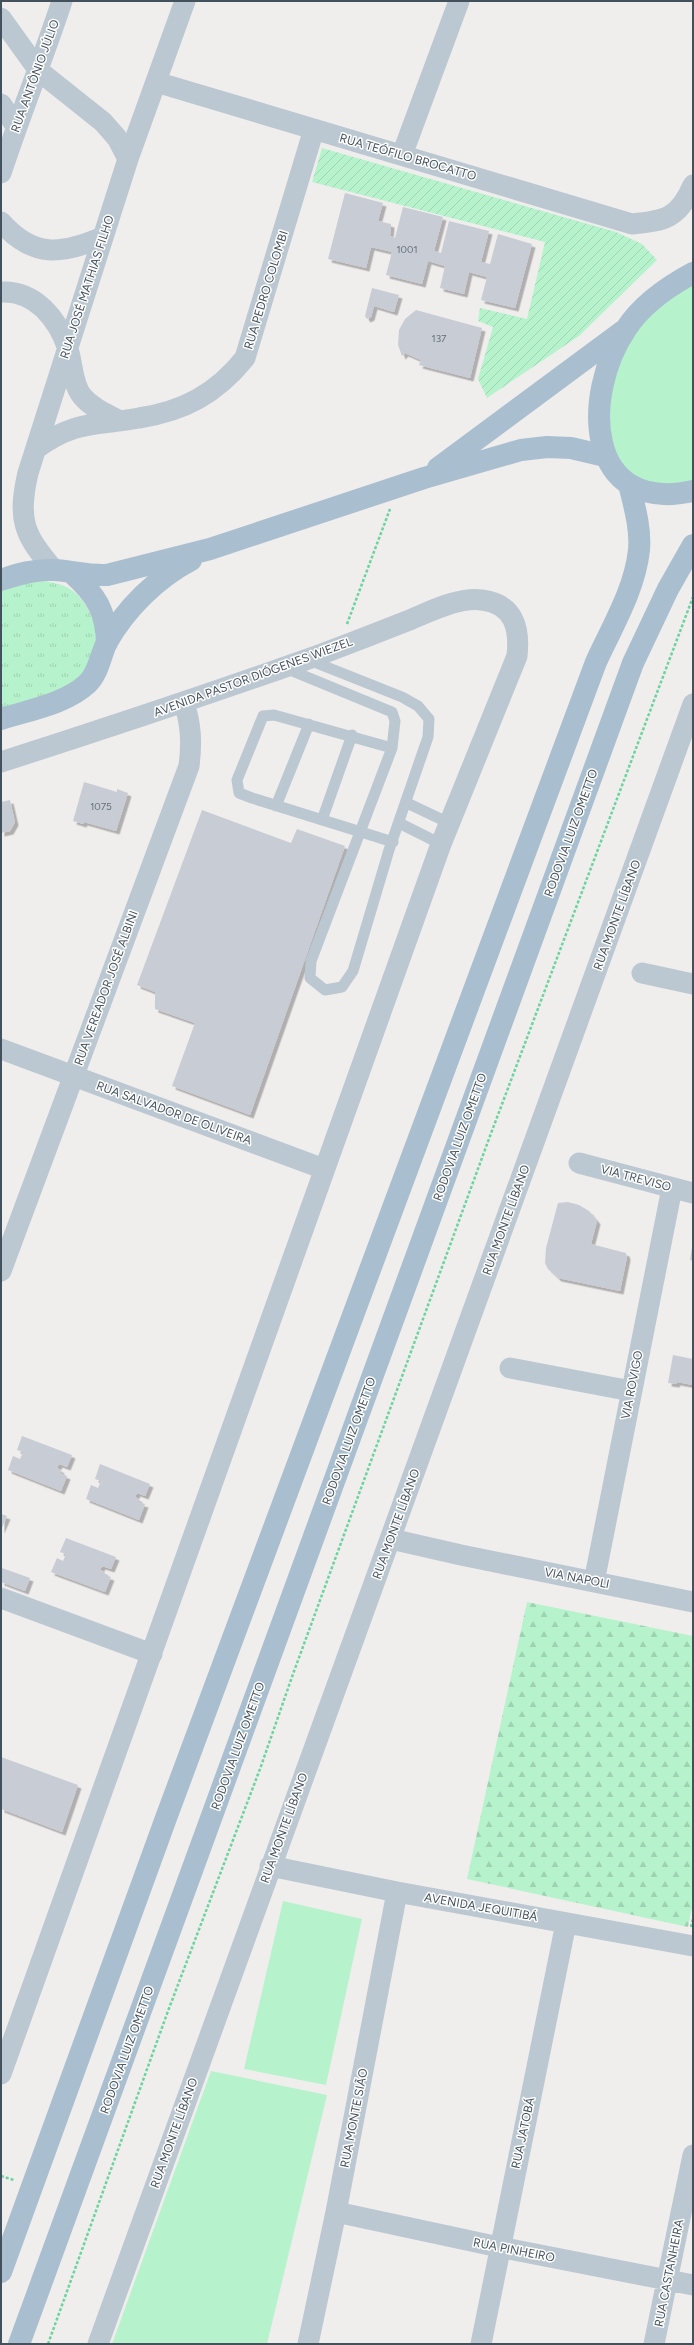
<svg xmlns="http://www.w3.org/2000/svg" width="694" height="2345" viewBox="0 0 694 2345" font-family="Figtree,sans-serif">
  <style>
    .grass { fill: url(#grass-tufts) }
    .forest { fill: url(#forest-firs) }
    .park { fill: #b6f3cc }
    .garden { fill: url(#garden-furrows) }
    .building { fill: #c8ccd4; filter: url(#shadow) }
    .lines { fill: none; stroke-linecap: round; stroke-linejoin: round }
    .path { stroke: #6bd49d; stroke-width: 2.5; stroke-dasharray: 3 2; stroke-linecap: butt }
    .lane { stroke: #bcc8d1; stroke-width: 11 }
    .street { stroke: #bcc8d1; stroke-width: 21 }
    .primary { stroke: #a9becf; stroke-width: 22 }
    .labels { text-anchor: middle; stroke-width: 3; stroke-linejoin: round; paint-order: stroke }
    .number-label { font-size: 10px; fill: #64707a }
    .street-label { font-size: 12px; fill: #43515c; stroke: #fff }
  </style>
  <defs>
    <pattern id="grass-tufts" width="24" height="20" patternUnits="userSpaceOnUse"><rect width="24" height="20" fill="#b6f3cc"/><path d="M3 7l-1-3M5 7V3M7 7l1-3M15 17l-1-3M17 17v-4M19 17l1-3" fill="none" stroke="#9ed2b2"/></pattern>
    <pattern id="forest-firs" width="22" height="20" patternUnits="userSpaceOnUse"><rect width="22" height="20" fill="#b6f3cc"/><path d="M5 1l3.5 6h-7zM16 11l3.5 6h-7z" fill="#9ed2b2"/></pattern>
    <pattern id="garden-furrows" width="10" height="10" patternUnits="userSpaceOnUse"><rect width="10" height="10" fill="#b6f3cc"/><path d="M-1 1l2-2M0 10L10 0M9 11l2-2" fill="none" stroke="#9ed2b2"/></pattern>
    <filter id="shadow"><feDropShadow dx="3.5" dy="3.5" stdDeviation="0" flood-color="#0004"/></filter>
  </defs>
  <rect width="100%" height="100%" fill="#f0eded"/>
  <path class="grass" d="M36,580C49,582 63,583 73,591C98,611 106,654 80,677C59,695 27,700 1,708V591Z"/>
  <path class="forest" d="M527,1602L693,1636V1903L688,1927L467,1879Z"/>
  <path class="park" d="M693,282V481L656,486L626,471L602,424L620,355L646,318Z
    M283,1901L362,1919L326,2085L244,2069Z
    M211,2071L327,2095L267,2344H112Z"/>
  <path class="garden" d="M322,148L616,232L642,244L657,260L579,336L487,398L478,379L493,327L478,321L480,308L527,319L545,242L312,182Z"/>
  <path class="building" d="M345,193L383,203L378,221L391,224L390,236L395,238L403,207L443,217L434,251L441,253L449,221L489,231L481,262L490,264L498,234L532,244L515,308L481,300L487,277L469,272L464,294L440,288L445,266L428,261L422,284L386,275L392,252L371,247L366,268L328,259Z
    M372,288L399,295L394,312L374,306L371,317L367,319L365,316Z
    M416,310L482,328L470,378L419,365L421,360L405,353L402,356L398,345L399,330L405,319Z
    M84,782L117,792V789L128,793L116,831L84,822L83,824L73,821Z
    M10,800L15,822L10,831L1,833V802Z
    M202,810L291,843L297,829L345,846L250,1115L172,1086L195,1023L155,1009V992L137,985Z
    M568,1202L579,1205L589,1211L597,1221L591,1244L626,1253L627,1257L620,1291L558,1278L548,1269L545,1263L546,1248L558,1203Z
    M692,1247H693V1261L690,1260Z
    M673,1355L693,1359V1385L677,1382L676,1384L668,1383Z
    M22,1436L72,1455L67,1467L59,1464L57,1468L61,1470L60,1473L67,1476L61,1491L8,1470L13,1456L20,1459L23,1452L17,1450Z
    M100,1464L150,1484L145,1496L137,1493L135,1497L139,1499L138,1502L145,1504L139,1520L86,1499L91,1485L98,1488L101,1481L95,1479Z
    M1,1514L7,1516L1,1530Z
    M66,1538L116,1557L111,1569L102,1566L100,1570L105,1572L104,1575L111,1577L105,1592L51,1572L57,1558L63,1561L66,1554L60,1552Z
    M2,1568L30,1578L25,1591L1,1582Z
    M1,1757L78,1785L62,1832L1,1809Z"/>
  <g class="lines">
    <path class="path" d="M347,624L390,509
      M691,1927L693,1919
      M1,2176L14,2180
      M48,2344L168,2011L260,1769L293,1674L490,1136L693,597"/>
    <path class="lane" d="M285,668L392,712L395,721L392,748L311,961L310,978L325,990L342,987L353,971L389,850L428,737L429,719L418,706L402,697L309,660
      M392,748L274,715L263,716L237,780L239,793L252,798L393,842
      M407,803L449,823
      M276,806L309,724
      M322,820L352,735
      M399,823L441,844"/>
    <path class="street" d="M1,18L39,71L103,122L117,138L128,159
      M156,82L632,224C665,221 679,218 693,185
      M1,104L16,126
      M402,155L459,1
      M1,173C20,115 43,59 62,1
      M1,222C33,258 61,255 103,237
      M1,292C35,290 58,319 68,349C73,364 72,384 82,396C92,408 107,414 120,421
      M37,448C76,420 95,426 139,418C184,411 216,394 245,358L314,129
      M54,570C24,535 17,520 28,473L128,159L185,1
      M1,762C104,729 206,695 308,659C341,647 374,634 407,621C429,612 457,597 482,600C514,604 520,628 517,656L441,844L1,2074
      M642,973L693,984
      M1,1049L324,1169
      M579,1163L693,1193
      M1,1271L189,766C192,742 191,725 184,702
      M510,1368L631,1391
      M391,1539L461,1555L693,1602
      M594,1582L672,1188
      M1,1598L152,1654
      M270,1866L397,1892L693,1946
      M336,2212L499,2247L693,2285
      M98,2344L693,704
      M308,2344L336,2212L397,1892
      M481,2344L566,1923
      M654,2344L693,2155"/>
    <path class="primary" d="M693,273C667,287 642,304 626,329C582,394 584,515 693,491
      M438,468L623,331
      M73,574C96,595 106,611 107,643
      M1,580C18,574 35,569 54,570C72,571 87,576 107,575L210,549L424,478L521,450L547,447L571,448L605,456
      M1,719C29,710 66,704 88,683C99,672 100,656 107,642C126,608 157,578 191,560
      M1,2272L166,1818L596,662C612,627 635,589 639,550C641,528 634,505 629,484
      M19,2344L633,663L668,589L693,545"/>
  </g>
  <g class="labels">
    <g class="number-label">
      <text x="407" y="253">1001</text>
      <text x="439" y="342">137</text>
      <text x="101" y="810">1075</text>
    </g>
    <g class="street-label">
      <text transform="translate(35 76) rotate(-70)" y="4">RUA ANTÔNIO JÚLIO</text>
      <text transform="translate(408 157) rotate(16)" y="4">RUA TEÓFILO BROCATTO</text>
      <text transform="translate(87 287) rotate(-72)" y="4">RUA JOSÉ MATHIAS FILHO</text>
      <text transform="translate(266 290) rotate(-73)" y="4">RUA PEDRO COLOMBI</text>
      <text transform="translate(253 677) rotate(-20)" y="4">AVENIDA PASTOR DIÓGENES WIEZEL</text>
      <text transform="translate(571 833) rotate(-70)" y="4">RODOVIA LUIZ OMETTO</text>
      <text transform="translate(617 915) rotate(-70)" y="4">RUA MONTE LÍBANO</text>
      <text transform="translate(106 988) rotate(-70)" y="4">RUA VEREADOR JOSÉ ALBINI</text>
      <text transform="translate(174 1113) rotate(20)" y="4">RUA SALVADOR DE OLIVEIRA</text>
      <text transform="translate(460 1137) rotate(-70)" y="4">RODOVIA LUIZ OMETTO</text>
      <text transform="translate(636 1178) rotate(15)" y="4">VIA TREVISO</text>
      <text transform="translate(506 1220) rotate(-70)" y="4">RUA MONTE LÍBANO</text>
      <text transform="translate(632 1385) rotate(-79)" y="4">VIA ROVIGO</text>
      <text transform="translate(349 1441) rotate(-70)" y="4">RODOVIA LUIZ OMETTO</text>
      <text transform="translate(396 1524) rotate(-70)" y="4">RUA MONTE LÍBANO</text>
      <text transform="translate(577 1578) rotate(11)" y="4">VIA NAPOLI</text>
      <text transform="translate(238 1746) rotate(-70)" y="4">RODOVIA LUIZ OMETTO</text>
      <text transform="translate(284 1828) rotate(-70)" y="4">RUA MONTE LÍBANO</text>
      <text transform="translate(481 1907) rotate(10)" y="4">AVENIDA JEQUITIBÁ</text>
      <text transform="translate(127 2050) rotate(-70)" y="4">RODOVIA LUIZ OMETTO</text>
      <text transform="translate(354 2118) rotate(-79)" y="4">RUA MONTE SIÃO</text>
      <text transform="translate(174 2133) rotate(-70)" y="4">RUA MONTE LÍBANO</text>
      <text transform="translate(523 2133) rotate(-78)" y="4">RUA JATOBÁ</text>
      <text transform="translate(514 2250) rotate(11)" y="4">RUA PINHEIRO</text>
      <text transform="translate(669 2273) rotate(-79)" y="4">RUA CASTANHEIRA</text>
    </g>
  </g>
  <rect width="694" height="2345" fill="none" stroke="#43515c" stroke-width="4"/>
</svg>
